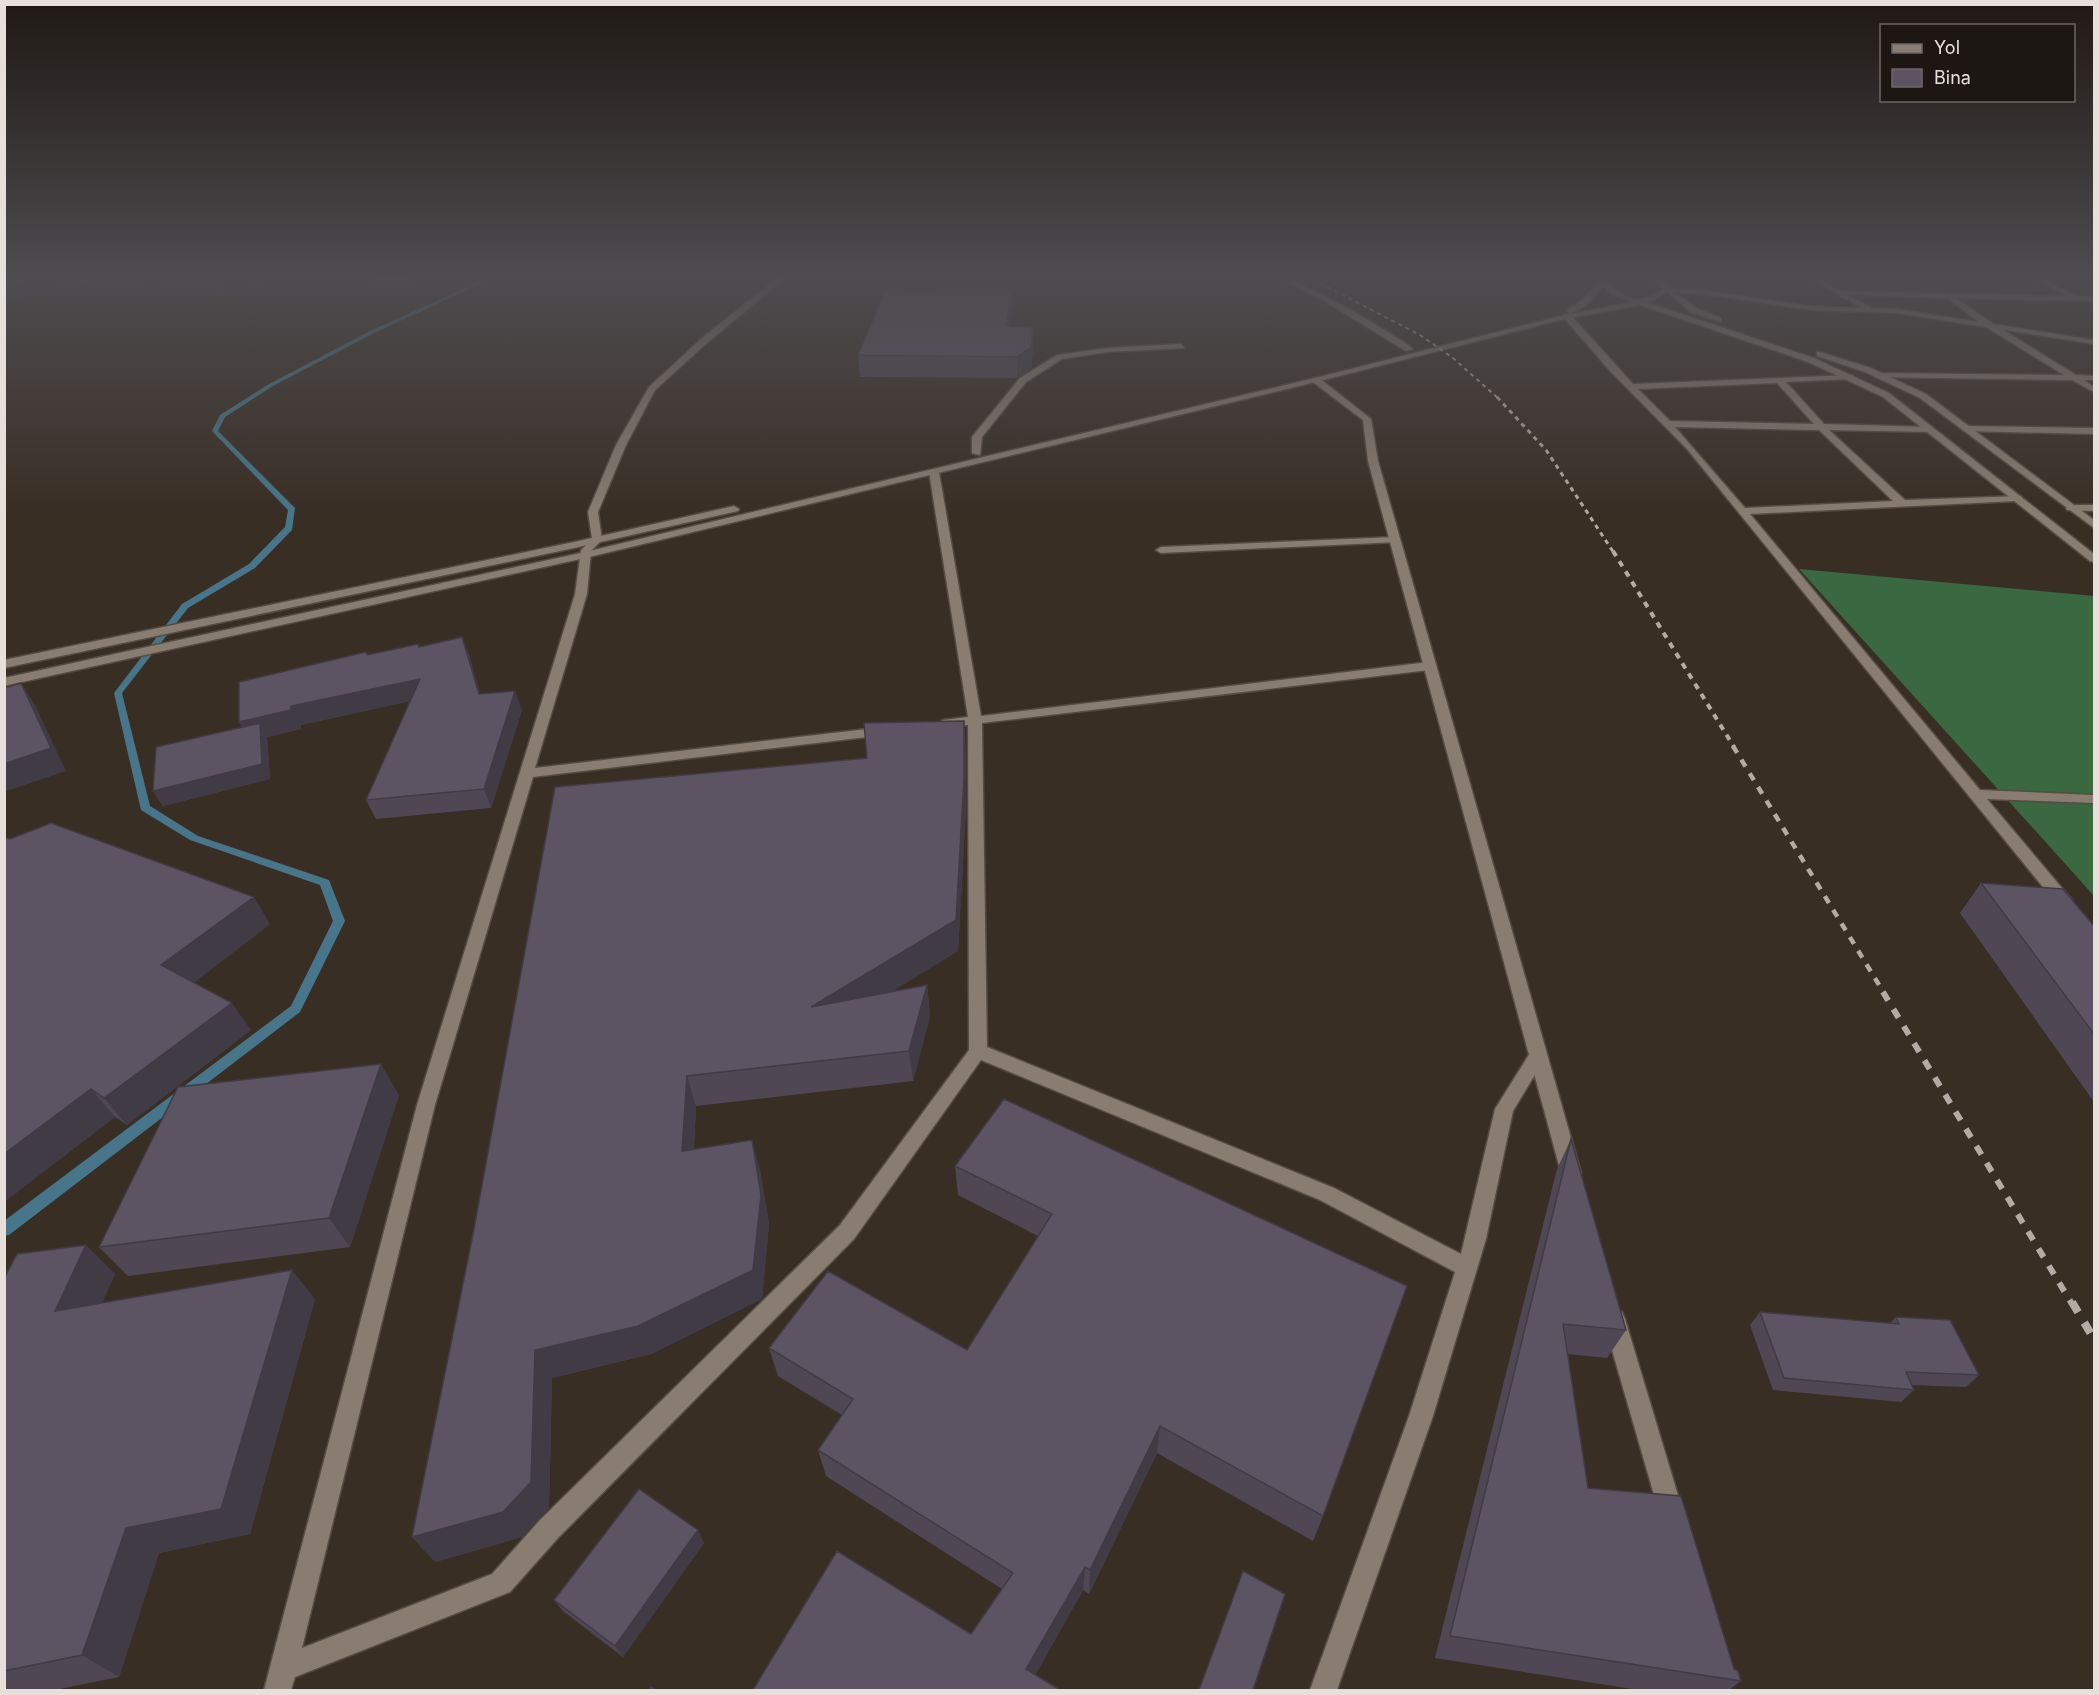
<svg xmlns="http://www.w3.org/2000/svg" width="2099" height="1695" viewBox="0 0 2099 1695" font-family="Inter,sans-serif">
  <style>
    .forest { fill: #396841 }
    .lines { fill: none; stroke-linecap: round; stroke-linejoin: round }
    .stream { fill: #47768a; fill-rule: evenodd }
    .lane-casing { stroke: #544b42; stroke-width: 3 }
    .street-casing { stroke: #544b42; stroke-width: 3 }
    .secondary-casing { stroke: #544b42; stroke-width: 3 }
    .lane { fill: #897c70; fill-rule: evenodd }
    .street { fill: #897c70; fill-rule: evenodd }
    .secondary { fill: #897c70; fill-rule: evenodd }
    .rail-far5 { stroke: #b3aba4; stroke-width: 2; stroke-dasharray: 4 4; stroke-linecap: butt }
    .rail-far4 { stroke: #b3aba4; stroke-width: 3; stroke-dasharray: 4.5 4.5; stroke-linecap: butt }
    .rail-far3 { stroke: #b3aba4; stroke-width: 4; stroke-dasharray: 6 6; stroke-linecap: butt }
    .rail-far2 { stroke: #b3aba4; stroke-width: 4.5; stroke-dasharray: 8 8; stroke-linecap: butt }
    .rail-far1 { stroke: #b3aba4; stroke-width: 6; stroke-dasharray: 10 10; stroke-linecap: butt }
    .rail { stroke: #b3aba4; stroke-width: 8; stroke-dasharray: 12 12; stroke-linecap: butt }
    .wall { fill: #4f4854 }
    .shaded-wall { fill: #403b45 }
    .building { fill: #5c5462; stroke: #403b45; stroke-width: 1.5 }
  </style>
  <rect width="100%" height="100%" fill="#392e24"/>
  <path class="forest" d="M1799,569L2094,596V896L2069,868Z"/>
  <g class="lines">
    <path class="stream" d="M491,276H498L374,333L273,386L225,417L218,431L295,508L292,530L255,568L188,608L122,693L150,806L198,836L329,880L345,921L300,1012L9,1235L4,1236V1221L291,1006L333,921L320,885L190,840L141,810L114,693L182,604L249,564L285,527L288,510L212,431L220,415L269,384L370,331Z"/>
    <g class="lane-casing">
      <path id="lane" d="M1313,378H1319L1371,419L1378,461L1581,1173L1578,1179L1571,1182L1564,1179L1561,1173L1368,461L1363,420L1313,382Z
        M1614,1309L1622,1312L1625,1319L1683,1512L1680,1521L1671,1524L1662,1521L1659,1512L1603,1319L1606,1312Z"/>
    </g>
    <g class="street-casing">
      <path id="street" d="M348,276H438L392,282Z
        M780,276H788L708,342L655,390L626,445L598,512L602,540L591,551L587,594L535,768L884,727L891,731L884,735L533,777L435,1105L302,1648L492,1574L540,1520L840,1225L969,1050L968,725L943,728L936,724L943,720L968,717L929,472L934,469L939,472L981,716L1429,662L1435,666L1429,670L982,723L987,1047L1334,1188L1461,1254L1495,1109L1530,1053L1536,1051L1542,1053L1545,1058L1513,1111L1486,1239L1433,1416L1337,1690H1310L1409,1416L1455,1272L1320,1200L981,1060L854,1239L558,1538L510,1592L295,1677L291,1690H264L417,1105L575,594L581,550L592,539L588,512L616,445L649,387L702,338Z
        M1275,276C1295,276 1395,334 1413,349L1406,351L1321,299Z
        M1806,276H1814L1840,291L2068,296L2029,276H2038L2076,296L2094,297V301L1956,298L1992,323L2076,375L2094,376V380H2084L2094,387V392L2072,380L1875,377V373H1878L2064,375L1986,327L1947,298L1848,295L1870,307L1867,311Z
        M1564,314H1570L1633,384L1853,375V379H1850L1786,382L1824,424L1932,427V431L1929,432L1829,430L1905,500L2021,496L2022,498L2017,501L1750,514L1980,790L2094,795V803L1987,799L2072,900L2074,904L2072,908H2060L1687,449L1610,371L1564,318ZM1777,383L1814,424L1670,421L1638,389ZM1675,427L1819,430L1893,501L1745,508Z
        M1181,344L1184,348L1107,352L1062,359L1026,382L982,437L980,455L972,453V437L1020,378L1057,355L1107,348Z
        M1966,426L2094,428V434L1963,431V427Z
        M2071,505H2094V511L2067,510L2066,508Z
        M1395,537L1400,540L1399,542L1161,553L1156,550L1161,547Z"/>
    </g>
    <g class="secondary-casing">
      <path id="secondary" d="M1605,276H1612L1607,282C1627,302 1640,305 1663,289L1648,276H1656L1671,288L1702,290L1811,306L1896,309L2094,340V344L1896,313L1811,310L1702,294L1676,293L1698,309L1721,318V322L1692,313L1667,292L1649,303L1814,358L1889,393L2094,554V562L2090,561L1883,397L1808,362L1640,305L1560,320L1316,382L585,558L4,686V678L585,552L1315,378L1569,314L1566,310L1581,301ZM1603,286L1613,295L1632,302L1570,314L1587,305Z
        M1820,352L1871,368L1926,394L2094,520V528L1920,398L1865,372L1817,356V352Z
        M734,506L739,509L738,511L574,548L4,668V660L574,542Z"/>
    </g>
    <use href="#lane" class="lane"/>
    <use href="#street" class="street"/>
    <use href="#secondary" class="secondary"/>
    <path class="rail-far5" d="M1306,276L1420,335L1453,358L1499,399"/>
    <path class="rail-far4" d="M1497,397L1546,450L1614,553"/>
    <path class="rail-far3" d="M1613,551L1734,747"/>
    <path class="rail-far2" d="M1733,746L1884,993"/>
    <path class="rail-far1" d="M1883,992L2072,1304"/>
    <path class="rail" d="M2072,1302L2094,1339"/>
  </g>
  <path class="wall" d="M4,276H279L226,294L164,283L144,291L57,284Z
    M1012,292V311L1010,326L1033,347L1031,369L1017,378L860,377L858,355Z
    M462,637L469,655L480,694L522,710L491,808L376,819L366,800L410,701L301,725V729L267,737L270,779L163,806L153,791L242,727L367,655L420,647Z
    M966,750V808L958,951L891,992L927,985L930,1016L913,1081L696,1106L694,1149L760,1170L769,1224L762,1299L651,1354L552,1378L549,1508L522,1537L435,1562L412,1537L867,758Z
    M4,837L270,924L194,982L251,1030L127,1125L115,1117L4,1202Z
    M1981,883L2094,926V1102L1960,913Z
    M399,1095L350,1247L128,1276L99,1247Z
    M1004,1099L1323,1516L1313,1541L1157,1453L1089,1594L1083,1590L1035,1675L971,1634L1002,1589L826,1476L818,1450L842,1415L778,1376L769,1348L967,1350L1038,1236L958,1195L955,1166Z
    M1571,1139L1626,1330L1607,1358L1568,1354L1588,1488L1734,1669L1741,1681L1729,1690H1639L1435,1658L1557,1169Z
    M115,1274L102,1303L315,1299L250,1534L159,1553L119,1677L54,1690H4V1279Z
    M1760,1312L1890,1323L1896,1317L1979,1375L1966,1387L1912,1385L1914,1390L1901,1402L1773,1390L1750,1325Z
    M698,1530L704,1543L623,1657L563,1611L554,1600Z"/>
  <path class="shaded-wall" d="M44,276H53L57,284L4,304V292Z
    M151,276H161L164,283L144,291L139,281Z
    M244,276H279L226,294L221,284Z
    M1012,292V311L1007,347L1006,326Z
    M1033,327V347L1031,369L1017,378V357Z
    M462,637L469,655L486,713L479,694Z
    M420,679L428,697L301,725V729L267,737L270,779L163,806L153,791L250,741L239,722L291,706Z
    M21,683L35,705L66,771L4,792V764Z
    M515,691L522,710L491,808L484,789Z
    M964,721L966,750V808L958,951L817,1037L811,1007Z
    M254,897L270,924L181,993L161,965Z
    M927,985L930,1016L913,1081L909,1051Z
    M232,1003L251,1030L127,1125L104,1098Z
    M381,1064L399,1095L350,1247L329,1218Z
    M687,1076L696,1106L692,1181L682,1151Z
    M91,1089L115,1117L4,1202V1154Z
    M752,1140L760,1170L769,1224L762,1299L651,1354L552,1378L549,1508L522,1537L435,1562L412,1537L535,1350Z
    M86,1245L115,1274L86,1339L55,1311Z
    M292,1270L315,1299L250,1534L159,1553L119,1677L82,1655L126,1528Z
    M1160,1426L1157,1453L1089,1594L1090,1570Z
    M698,1530L704,1543L623,1657L615,1646Z
    M1085,1567L1083,1590L1027,1690L1026,1669Z"/>
  <path class="building" d="M4,276H44L4,292Z
    M87,276H151L139,281Z
    M178,276H244L221,284Z
    M885,291L1012,292L1006,326L1033,327L1031,347L1017,357L858,355Z
    M462,637L479,694L515,691L484,789L366,800L420,679L291,706V710L239,722V682L366,652L367,655L418,644L419,647Z
    M21,683L51,748L4,764V688Z
    M964,721V779L956,920L811,1007L927,985L909,1051L687,1076L682,1151L752,1140L761,1195L753,1270L638,1326L535,1350L531,1482L503,1512L412,1537L473,1234L555,787L867,758L864,723Z
    M260,723L262,764L153,791L156,747Z
    M51,823L254,897L161,965L232,1003L104,1098L91,1089L4,1154V837L10,839Z
    M1981,883L2063,889L2094,926V1034Z
    M381,1064L329,1218L99,1247L178,1087Z
    M1004,1099L1407,1286L1323,1516L1160,1426L1090,1570L1085,1567L1026,1669L1060,1690H753L837,1551L971,1634L1013,1573L818,1450L853,1399L769,1348L828,1271L967,1350L1052,1214L955,1166Z
    M1571,1139L1626,1330L1563,1324L1588,1488L1681,1496L1734,1669L1738,1671L1741,1681L1450,1636Z
    M86,1245L55,1311L292,1270L221,1509L126,1528L82,1655L4,1671V1279L17,1254Z
    M1760,1312L1899,1324L1896,1317L1950,1320L1979,1375L1906,1372L1914,1390L1784,1378Z
    M639,1489L698,1530L615,1646L554,1600Z
    M1243,1571L1285,1594L1253,1690H1199Z
    M651,1687L656,1690H649Z"/>
  <linearGradient id="sky" x2="0" y2="1"><stop stop-color="#1f1914"/><stop offset="0.54" stop-color="#4e4c50"/><stop offset="1" stop-color="#4e4c50" stop-opacity="0"/></linearGradient>
  <rect width="2099" height="514" fill="url(#sky)"/>
  <rect width="2099" height="1695" fill="none" stroke="#e7e0da" stroke-width="12"/>
  <rect x="1880" y="24" width="195" height="78" fill="#1c1713" stroke="#6d6763" stroke-width="1.5"/>
  <rect x="1892" y="44" width="30" height="9" fill="#897c70" stroke="#6d6763" stroke-width="1.5"/>
  <text x="1934" y="54" font-size="18" fill="#e7e0da">Yol</text>
  <rect x="1892" y="69" width="30" height="18" fill="#5c5462" stroke="#6d6763" stroke-width="1.5"/>
  <text x="1934" y="84" font-size="18" fill="#e7e0da">Bina</text>
</svg>
